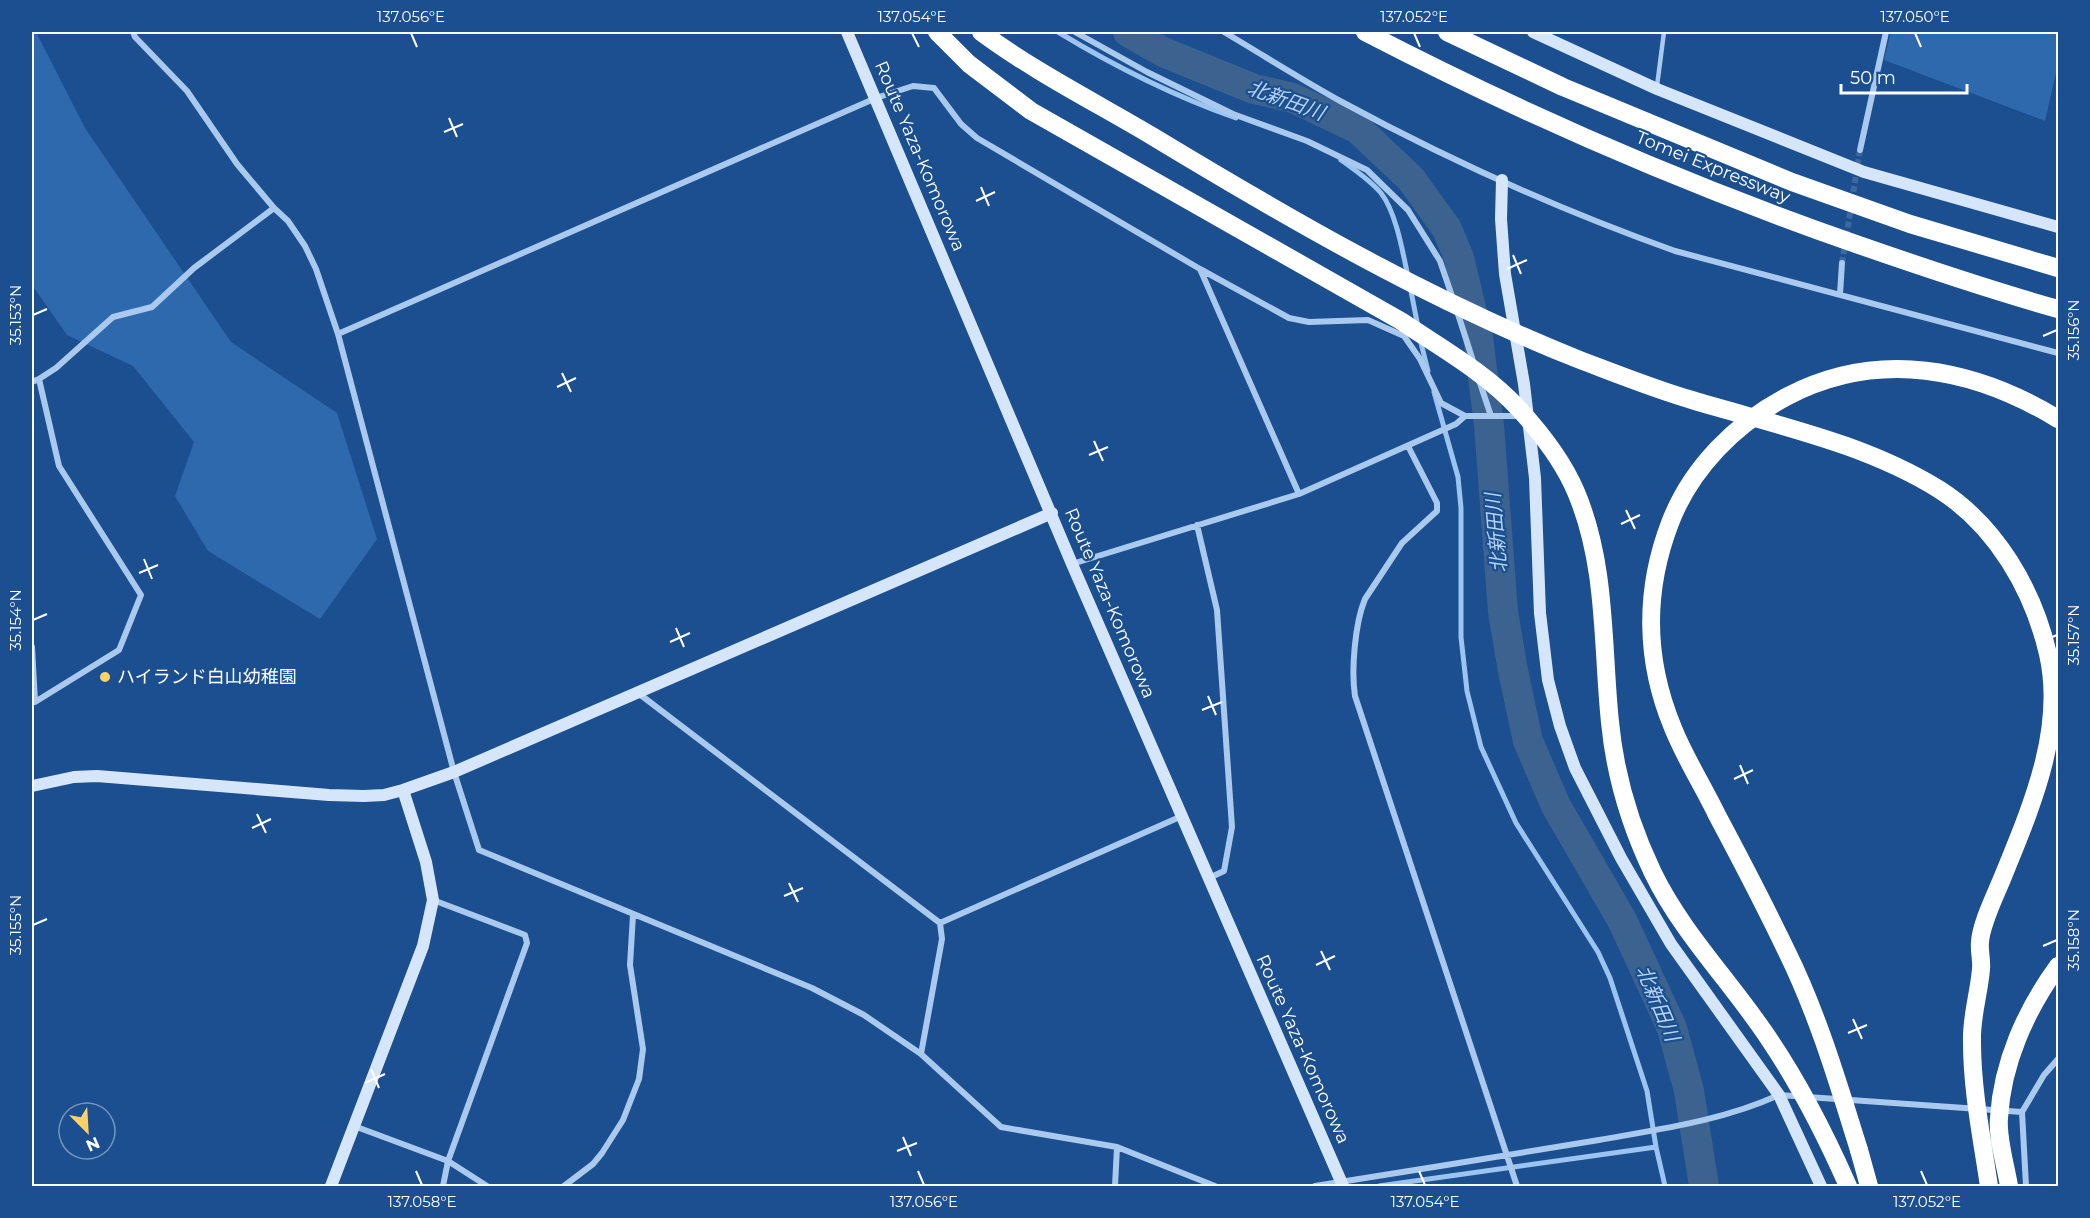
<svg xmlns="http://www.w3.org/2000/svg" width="2090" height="1218" viewBox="0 0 2090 1218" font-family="Montserrat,'Noto Sans JP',sans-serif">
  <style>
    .green { fill: #2e69ad }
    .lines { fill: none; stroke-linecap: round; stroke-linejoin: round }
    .stream { stroke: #9cc4f0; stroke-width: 5 }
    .river { stroke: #3c6290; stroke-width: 30 }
    .street-tunnel { stroke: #3d69a0; stroke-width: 6; stroke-dasharray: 6 3; stroke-linecap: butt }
    .lane { stroke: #a9c9ee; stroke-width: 4.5 }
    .street { stroke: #a9c9ee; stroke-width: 6 }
    .secondary { stroke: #d6e6fa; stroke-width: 12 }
    .highway { stroke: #fff; stroke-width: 18 }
    .highway-bridge { stroke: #fff; stroke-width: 18 }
    .ticks { fill: none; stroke: #fff; stroke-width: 2 }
    .poi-dot { fill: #ffd166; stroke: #1b4f8f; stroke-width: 2 }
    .labels { text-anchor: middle; stroke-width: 4.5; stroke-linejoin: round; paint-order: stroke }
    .street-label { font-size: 18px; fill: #fff; stroke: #1b4f8f }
    .poi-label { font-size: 18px; fill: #fff; stroke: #1b4f8f; text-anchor: start }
    .water-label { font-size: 20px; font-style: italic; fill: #b5d3f5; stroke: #1b4f8f }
    .neatline { fill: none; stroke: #fff; stroke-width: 2 }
    .ticks-label { font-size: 15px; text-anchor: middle; fill: #fff }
  </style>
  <rect width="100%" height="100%" fill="#1b4f8f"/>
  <path class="green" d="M32,32H36L85,128L231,342L337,413L377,539L320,619L208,551L175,496L194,442L133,366L67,335L32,285Z
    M1891,32H2058V64L2045,121L1884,60Z"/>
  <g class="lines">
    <path class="stream" d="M1058,32C1114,66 1174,96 1236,118
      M1341,160C1355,170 1370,180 1381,193C1396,212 1403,253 1408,277
      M1410,286L1418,327
      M1420,339L1428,371
      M1656,1147L1665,1186
      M1379,1186L1656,1147L1647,1091L1610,978L1598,952L1516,823L1481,747L1467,691L1461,637V508L1458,477L1434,392"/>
    <path class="river" d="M1128,32L1163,52L1254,89L1293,98L1358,129L1411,179L1447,229L1459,258L1478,337L1489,425L1503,612L1513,671L1528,741L1556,806L1622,920L1672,1028L1689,1091L1704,1186"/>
    <path class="street-tunnel" d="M1842,263L1860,150"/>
    <path class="lane" d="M1657,86L1664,32"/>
    <path class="street" d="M133,32L135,37L187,91L237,164L274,208L288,221L305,246L316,269L338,334L454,772L479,850L812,988L864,1015L921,1054L1001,1127L1117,1147L1215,1186
      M1075,32L1147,72L1233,114L1307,141L1367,170L1408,210L1440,261L1453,299
      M1224,32C1263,55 1302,80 1342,102C1449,160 1560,210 1675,251L2058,353
      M1860,150L1886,32
      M1200,269L1299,494
      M1840,294L1842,263
      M1457,311L1474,364
      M338,334L876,98L913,86L934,88L961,124L977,138L1200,269L1289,318L1309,322L1368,320L1404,336L1420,359L1441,403L1465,416H1521
      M1479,380L1491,416
      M32,382L39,379L56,368L113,317L152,307L194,268L274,208
      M1408,446L1437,503V511L1402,543L1365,599C1355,623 1351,670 1355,696L1517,1186
      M1197,525L1217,610L1232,827L1224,871L1209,878
      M1072,564L1299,494L1456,424L1465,416
      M32,647L35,702L119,650L141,595L59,466L39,379
      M638,693L940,923L942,939L921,1054
      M433,900L525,935L527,943L448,1161L443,1186
      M940,923L1182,816
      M354,1126L448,1161L487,1186
      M564,1186L593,1164L602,1153L623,1120L639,1079L643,1049L630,965L633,915
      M1115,1186L1117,1147
      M1315,1186C1410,1171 1504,1156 1599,1140C1660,1129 1722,1121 1779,1095L2022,1112
      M2026,1186L2022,1112L2044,1075L2058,1059"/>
    <path class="secondary" d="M847,32L1072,564L1343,1186
      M1533,32L1657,89L1864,172L2058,227
      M1502,180L1501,219L1505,274L1524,384L1535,478L1540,613L1548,680L1560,726L1575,768L1621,858L1671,944L1779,1095L1821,1186
      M32,786L74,777L97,776L329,795L364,796L384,795L403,790L454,772L1052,513
      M331,1186L423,946L433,900L426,862L403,790"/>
    <path class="highway" d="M1365,32C1523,114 1687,185 1856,244C1922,267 1990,290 2058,309
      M1447,32L1563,87L1792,182L1910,224L2058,268
      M1859,1150L1869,1186"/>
    <path class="highway-bridge" d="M937,32L969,64L1031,111L1401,321C1441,348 1486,373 1519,409C1541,433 1563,461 1576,492C1607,565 1602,645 1610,722C1615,775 1630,825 1653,873C1682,933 1732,983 1769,1039C1800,1085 1826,1136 1848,1186
      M981,32C1035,72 1095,102 1152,136C1291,220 1429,300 1580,360C1617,374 1654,389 1692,400C1775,425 1865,443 1940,490C1996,526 2033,589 2048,654C2065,729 2032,805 2004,874C1997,892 1981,923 1980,942C1979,951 1982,960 1981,969C1979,994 1971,1017 1972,1042C1972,1090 1982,1139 1989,1186
      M1859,1150C1838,1083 1818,1015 1787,952C1765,906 1741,860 1717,815C1703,786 1685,758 1673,728C1645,661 1644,591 1670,523C1691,468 1736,423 1788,396C1879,349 1974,368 2058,419
      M2009,1186C2006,1167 1997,1137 1999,1118C2002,1063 2026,1010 2058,966"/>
  </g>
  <path class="ticks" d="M411,33L417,47M912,33L919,47M1414,33L1420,47M1915,33L1921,47M449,118L457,137M444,132L463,124M981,187L989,206M976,201L995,192M1513,255L1521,274M1507,269L1527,260M33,315L47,309M2043,336L2057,330M562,373L571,392M557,387L576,378M1094,441L1103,461M1089,455L1108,447M1626,510L1635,529M1621,524L1640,515M144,559L152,579M139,573L158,565M33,620L47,614M676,628L684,647M2043,641L2057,635M670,642L690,633M1208,696L1216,715M1202,710L1222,702M1740,765L1748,784M1734,779L1753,770M257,814L266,833M252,828L271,819M789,883L798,902M784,896L803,888M33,925L47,919M2043,946L2057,940M1321,951L1330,970M1316,965L1335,956M1853,1019L1862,1039M1848,1033L1867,1025M371,1069L379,1088M365,1083L385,1074M903,1137L911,1156M897,1151L917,1143M416,1171L422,1185M918,1171L924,1185M1419,1171L1425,1185M1921,1171L1927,1185"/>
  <circle class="poi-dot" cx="105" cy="677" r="6"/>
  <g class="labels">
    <g class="street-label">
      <text transform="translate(920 156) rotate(67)" y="6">Route Yaza-Komorowa</text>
      <text transform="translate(1713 167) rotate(22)" y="6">Tomei Expressway</text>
      <text transform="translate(1110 603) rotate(67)" y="6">Route Yaza-Komorowa</text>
      <text transform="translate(1303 1049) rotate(66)" y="6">Route Yaza-Komorowa</text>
    </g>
    <g class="poi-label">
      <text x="117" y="683">ハイランド白山幼稚園</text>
    </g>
    <g class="water-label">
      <text transform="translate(1286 100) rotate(20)" y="7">北新田川</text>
      <text transform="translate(1496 533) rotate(-95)" y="7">北新田川</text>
      <text transform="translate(1658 1003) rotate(67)" y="7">北新田川</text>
    </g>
  </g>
  <rect width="2090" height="1218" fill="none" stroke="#1b4f8f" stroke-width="66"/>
  <g transform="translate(87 1131) rotate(156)"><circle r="28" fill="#1b4f8f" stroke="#7695bc" stroke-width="1.5"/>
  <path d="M0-4.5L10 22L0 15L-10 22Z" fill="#ffd166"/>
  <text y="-9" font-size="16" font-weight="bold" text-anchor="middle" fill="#ffffff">N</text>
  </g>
  <path d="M1841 84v9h126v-9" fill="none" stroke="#ffffff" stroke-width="3"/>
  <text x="1850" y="84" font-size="18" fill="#ffffff" stroke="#1b4f8f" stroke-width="4.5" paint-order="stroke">50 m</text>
  <rect x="33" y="33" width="2024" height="1152" class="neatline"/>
  <g class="ticks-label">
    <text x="411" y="22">137.056°E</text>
    <text x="912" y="22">137.054°E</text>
    <text x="1414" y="22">137.052°E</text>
    <text x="1915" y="22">137.050°E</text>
    <text transform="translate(16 315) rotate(-90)" y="5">35.153°N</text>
    <text transform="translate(2074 330) rotate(-90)" y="5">35.156°N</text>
    <text transform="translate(16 620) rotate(-90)" y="5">35.154°N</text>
    <text transform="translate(2074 635) rotate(-90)" y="5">35.157°N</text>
    <text transform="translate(16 925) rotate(-90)" y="5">35.155°N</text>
    <text transform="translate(2074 940) rotate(-90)" y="5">35.158°N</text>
    <text x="422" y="1207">137.058°E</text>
    <text x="924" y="1207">137.056°E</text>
    <text x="1425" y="1207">137.054°E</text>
    <text x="1927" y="1207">137.052°E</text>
  </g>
</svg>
